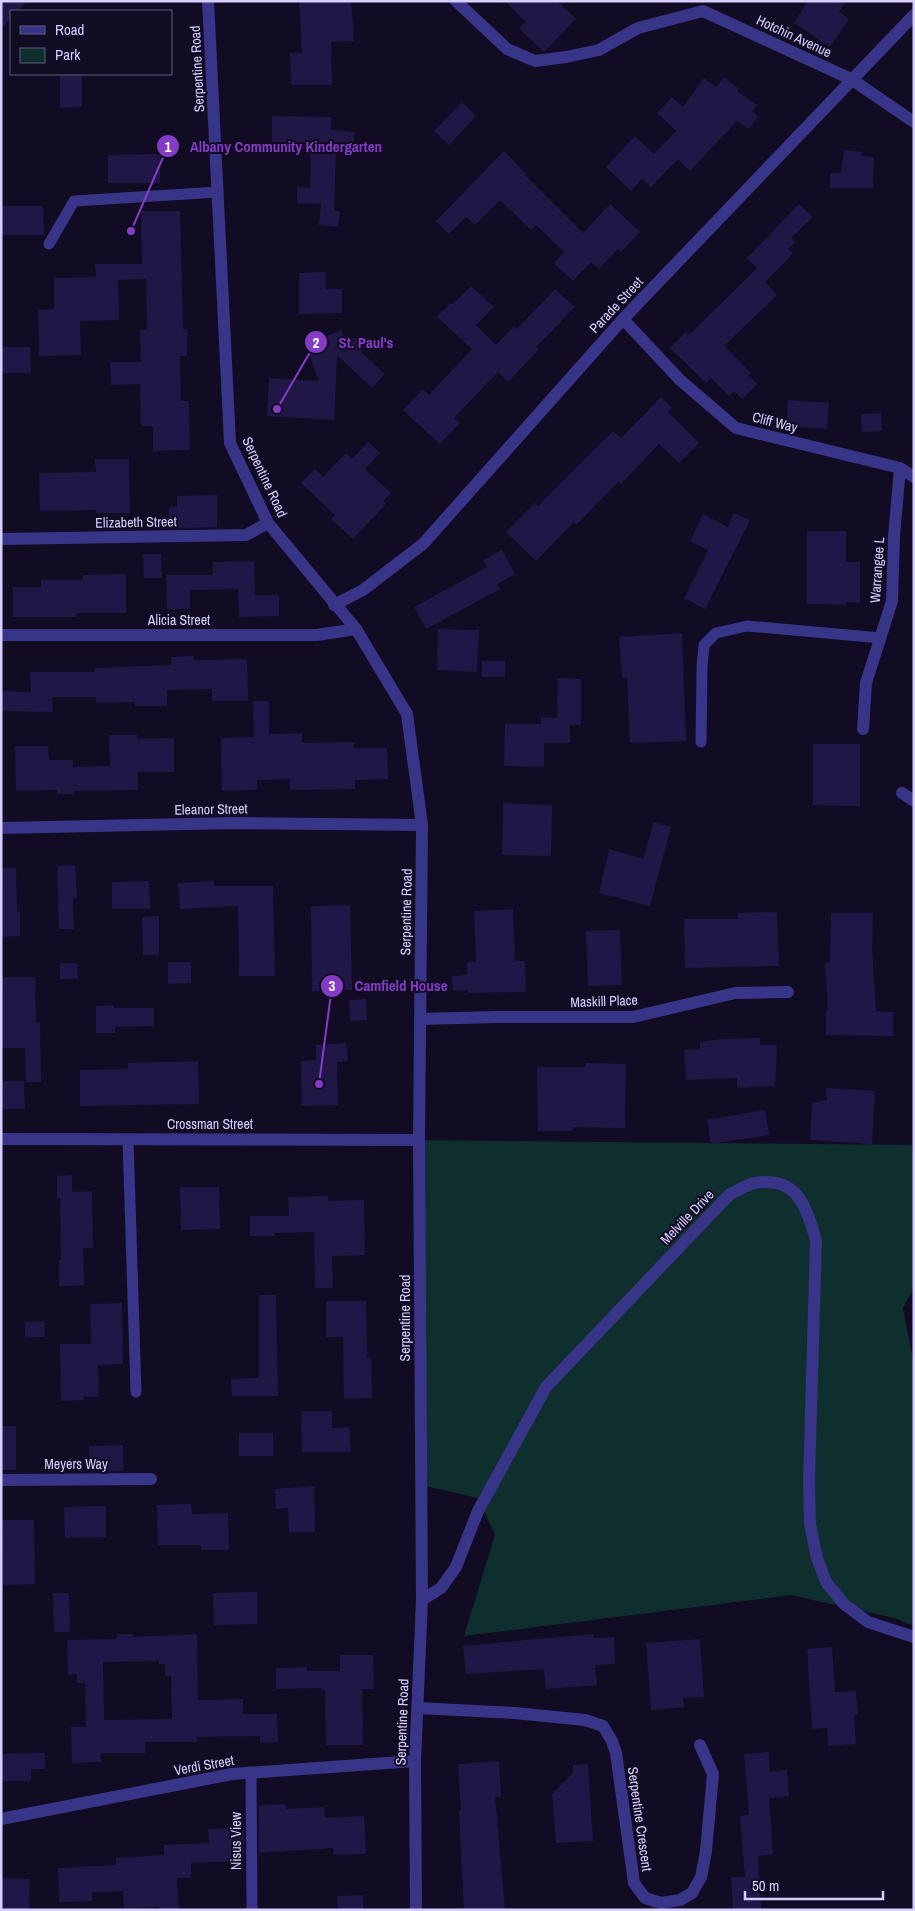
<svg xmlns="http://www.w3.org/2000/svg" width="915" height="1911" viewBox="0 0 915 1911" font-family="'Archivo Narrow',sans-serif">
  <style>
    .green { fill: #0f2e2e }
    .building { fill: #211746; fill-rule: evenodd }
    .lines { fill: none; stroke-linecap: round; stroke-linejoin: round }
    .service { stroke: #383487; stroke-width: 11 }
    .minor { stroke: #383487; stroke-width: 12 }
    .tertiary { stroke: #383487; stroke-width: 12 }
    .labels { text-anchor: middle; stroke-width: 4; stroke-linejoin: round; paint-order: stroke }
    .street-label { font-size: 14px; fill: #d6cfff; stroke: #110c24 }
    .leader { fill: none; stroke: #843cc5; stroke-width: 2 }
    .callout-dot { fill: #843cc5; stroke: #110c24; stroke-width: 2 }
    .mark-label { font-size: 15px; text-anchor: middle; font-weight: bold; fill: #fff }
    .callout-label { font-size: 15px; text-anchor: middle; font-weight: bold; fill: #843cc5; stroke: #110c24; stroke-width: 4; stroke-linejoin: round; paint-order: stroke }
  </style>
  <rect width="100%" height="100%" fill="#110c24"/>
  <path class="green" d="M419,1140L912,1145L914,1148V1288L903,1308L914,1364V1626L894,1618L791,1595L464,1636L495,1535L478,1498L421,1485Z"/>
  <path class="building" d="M1,1H27L18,11H11V18L1,29Z
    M299,1H351L354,41L331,42L332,85H291L290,53H302Z
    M505,1H557L576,19L544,52L519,28L526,22Z
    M808,1H846L839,12L849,19L830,47L794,23Z
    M60,74H82V107L60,108Z
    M724,77L739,89L737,91L757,105L752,112L758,116L749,129L737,121L690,171L678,159L651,187L642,179L631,191L606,167L635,136L654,154L676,131L657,113L672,97L683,107L704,78L716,87Z
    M462,102L476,116L449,145L434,131Z
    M272,116L331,117V130L355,132L353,148L336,147L334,211H340L338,227L319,225L321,204L297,203V187L310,188L311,148L272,147Z
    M844,150L862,152L861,156L874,157L873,188H830V173H841Z
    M504,151L526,174L525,175L583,233L610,204L640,232L621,252L618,249L599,269L591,262L573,281L554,263L564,252L536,225L531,230L500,200L475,225L466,217L449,234L436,221Z
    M160,154V183H108V155Z
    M799,204L813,217L791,238L795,242L788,249L793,254L765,282L777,295L724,346L751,373L748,376L757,384L742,399L734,391L729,396L711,378L706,383L670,348L686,332L689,335L757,268L747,258Z
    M1,206H43L44,235H1Z
    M141,211H180L183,329H187V356H180L181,401H189L190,450L153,451V426H141L140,384L111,385L110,362H141L140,330H147L146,279L118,280L119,320L80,321L81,355L39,356L38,310L54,309V278L96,277L95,264H142Z
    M325,272L326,289H342V313L299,314V273Z
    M471,286L494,307L476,325L496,345L514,326L517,329L555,289L575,307L536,347L539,349L508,382L498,372L454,418L460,423L440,444L403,410L423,389L429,395L472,349L437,317L451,303L453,304Z
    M342,330V342L357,337L362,353L385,374L372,388L337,355L334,422L333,420L267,416L269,378L319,381L305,344Z
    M1,347H30L31,373H1Z
    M661,397L672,408L668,412L699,443L679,463L659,444L621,484L618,482L576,525L574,522L536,561L506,532L535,503L538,506L613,431L621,438Z
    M788,400L829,403L827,429L786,426Z
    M881,413L882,431L862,432L861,414Z
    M368,442L380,453L365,469L391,493L383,501L386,504L353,539L331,519L335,515L301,483L315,469L323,477L346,453L352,459Z
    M95,459H129L130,513H96V510L40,511L39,473L96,472Z
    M217,495V527L177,528V523L169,524V507H177V496Z
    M734,513L750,520L705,609L684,598L708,550L690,541L703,514L728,527Z
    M807,531H846V562H860V603L846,602V605L807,604Z
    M502,550L515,574L497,584L500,589L426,629L414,607L487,567L483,560Z
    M143,554H161L162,578H144Z
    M254,561L255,595H279V616L239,617L238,589L190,590V609H167L166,575H213V562Z
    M126,574V613H77V617H13V587H41V580H83V575Z
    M438,629L479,630L477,672L437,670Z
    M682,633L686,741L630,743L627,677L622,678L619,637Z
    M194,656V660L247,659L248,701H212V689L167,690V706H135V702L96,703V697H52L53,712L1,711V691L31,692L30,672H95V668L171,665V657Z
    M482,661H505V677H482Z
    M558,678L581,679V725H570V743H544V767L504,766L505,724H541V717L557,718Z
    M253,701H269V734L302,733V743L354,742V748H387L388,779L355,780V789L290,790V779L257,780V790L222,791L221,738L254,737Z
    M109,735H137V739L174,738V772H138V790L74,791V794H57V790L16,791L15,746H48L49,760H73V767L110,766Z
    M813,744H860V806L813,805Z
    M503,803L552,805L551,856L502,855Z
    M654,822L671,827L650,906L599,893L609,849L643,859Z
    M75,865L77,898L73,899L74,929H59L57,866Z
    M1,868H16L17,912H20V936L1,937Z
    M149,881L150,909H112V882Z
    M214,881V886H273L275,976H239L238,906L180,909L178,883Z
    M350,905L352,990L312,991L311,906Z
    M513,909L515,961H525L526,992L468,993V990L453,991L452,976L467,975V962H476L474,911Z
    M777,912L779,966L685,968L684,919H738V913Z
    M831,913H873L872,950L876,1011L893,1012V1036L826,1035V1011H828L825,963L830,962Z
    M159,916V955H143L142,917Z
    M620,930L622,985L588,986L586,931Z
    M168,962H191V983L168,984Z
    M60,963H77L78,979H60Z
    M1,977H35L36,1022H40L41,1082H26L25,1048H1Z
    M366,999L367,1020L350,1021L349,1000Z
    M114,1005V1008H154V1026L115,1027V1033H96V1006Z
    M760,1038V1045H777L775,1086L737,1088V1078L686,1080L684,1050L700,1049V1042L723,1039Z
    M346,1043L348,1061L337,1062L338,1105L302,1106L301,1061L316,1060V1045Z
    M198,1061L199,1104L80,1106V1070L128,1069V1063Z
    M586,1063L626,1064L625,1128L573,1127V1131H538L537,1067H586Z
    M1,1081H24L25,1109H1Z
    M826,1088L875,1091L872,1144L810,1140L812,1103L827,1100Z
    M765,1110L769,1135L711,1144L707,1120Z
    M72,1175V1192L92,1191L93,1248H83L84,1285L59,1286V1260H61L60,1198H57V1176Z
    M180,1187H219L220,1229L181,1230Z
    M328,1196V1201L364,1200L365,1255L332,1256L333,1288H315L314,1232L275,1233V1236H250V1216H289L288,1197Z
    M259,1295H276L278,1396H232L231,1379L259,1378Z
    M326,1301H366L367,1358L371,1357L372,1398L344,1399L343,1337H326Z
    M122,1303L123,1364L98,1365L99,1397H83L84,1400L61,1401L60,1344H91L90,1304Z
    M44,1321L45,1337H25V1322Z
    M301,1411H332V1428L349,1427L351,1452H302Z
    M1,1426H16V1470H1Z
    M239,1433H273V1456H239Z
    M123,1445V1471H90L89,1446Z
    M314,1486L315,1532H289L288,1508L276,1509L275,1489Z
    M191,1504L192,1514L228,1513L229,1550H201V1545H158L157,1505Z
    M106,1506V1537L65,1538L64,1507Z
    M2,1520H34L35,1584L3,1585Z
    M257,1592V1624L214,1625L213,1593Z
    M53,1593H69L70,1632H54Z
    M117,1634H133V1637L197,1634L198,1700L243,1699V1714H277L278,1742L260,1743V1736L197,1737V1742H145V1753H101V1762L72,1763L71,1727H86L85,1683H77V1674L68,1675L67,1640L117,1639ZM159,1661V1664H165V1676H171L172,1719L104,1720L103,1662Z
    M593,1634V1638L614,1637L615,1664L595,1665L597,1685L546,1689L544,1669L466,1674L463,1646Z
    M700,1639L704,1697L683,1698L684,1707L651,1710L646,1643Z
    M832,1647L835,1692L856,1691L858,1715H854L856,1744L828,1746L827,1728L812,1729L807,1649Z
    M340,1655H373L374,1689H362L363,1745H326L325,1690H322V1688L276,1689V1668L307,1667V1671H340Z
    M769,1752L770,1772L787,1770L789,1796L769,1798L773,1854L758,1856L761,1910L733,1909L731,1877H745L740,1816L749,1815L744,1754Z
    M31,1753H45V1769H31V1781H1V1754Z
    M499,1761L501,1797H495L505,1910H464L459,1811H461L458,1764Z
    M588,1764L593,1841L556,1843L552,1794L573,1773V1765Z
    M285,1804L286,1809L324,1807L325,1818L364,1816L366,1854L334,1855L333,1848L259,1853V1805Z
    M244,1828V1854H240L241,1861L191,1863V1878H177L179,1910H159V1907L124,1908L123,1891L92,1893V1901L59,1902L58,1868L116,1865V1858L164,1855V1845L209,1843L208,1829Z
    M1,1878L30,1879L29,1910H1Z
    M363,1895V1910H338L337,1896Z"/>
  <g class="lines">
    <path class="service" d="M49,244L74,201L218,192
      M701,742L702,667L704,645L716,633L747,626L881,638
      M128,1139L136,1392
      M251,1772L252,1910"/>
    <path class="minor" d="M456,1L507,49L535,61L566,57L599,50L638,28L703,11L851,79L914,122
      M623,319L680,380L736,428L900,468L914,477
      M1,539L246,535L268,523
      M334,605L363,590L423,544L623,319L914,15
      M1,635H317L356,629
      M863,729L866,683L892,601L894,536L900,468
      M902,793L914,801
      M1,828L234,823L422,825
      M420,1019L497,1017H633L735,993L788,992
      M1,1139L419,1140
      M1,1480L151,1479
      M422,1600L441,1588L456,1567L478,1511L546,1387L730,1194C738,1191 747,1184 755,1183C798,1176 806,1207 816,1240L809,1480L810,1524L817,1558L826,1582L844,1604L868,1622L914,1637
      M418,1708L515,1713L585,1720L603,1726L612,1741L616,1753L634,1883L645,1898L661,1903L680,1900L692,1893L701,1877L706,1851L713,1774L700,1745
      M1,1819L232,1774L415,1761"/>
    <path class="tertiary" d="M208,1L230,443L268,523L356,629L407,714L422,825L419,1140L422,1600L415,1761L416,1910"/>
  </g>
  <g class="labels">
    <g class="street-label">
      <text transform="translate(794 36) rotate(25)" y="5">Hotchin Avenue</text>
      <text transform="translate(197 69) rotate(-93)" y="5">Serpentine Road</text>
      <text transform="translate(616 305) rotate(-47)" y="5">Parade Street</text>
      <text transform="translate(775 422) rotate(14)" y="5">Cliff Way</text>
      <text transform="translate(265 477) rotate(65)" y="5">Serpentine Road</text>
      <text transform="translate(136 522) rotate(-1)" y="5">Elizabeth Street</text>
      <text transform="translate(877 570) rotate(-86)" y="5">Warrangee L</text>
      <text x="179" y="625">Alicia Street</text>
      <text transform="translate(211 809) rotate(-1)" y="5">Eleanor Street</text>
      <text transform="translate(406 912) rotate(-89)" y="5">Serpentine Road</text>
      <text transform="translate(604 1001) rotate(-2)" y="5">Maskill Place</text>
      <text x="210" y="1129">Crossman Street</text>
      <text transform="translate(687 1217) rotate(-46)" y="5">Melville Drive</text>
      <text transform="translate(405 1318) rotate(-90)" y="5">Serpentine Road</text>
      <text x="76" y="1469">Meyers Way</text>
      <text transform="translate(402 1722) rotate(-88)" y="5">Serpentine Road</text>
      <text transform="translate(204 1765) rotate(-10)" y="5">Verdi Street</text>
      <text transform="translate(640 1819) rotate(82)" y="5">Serpentine Crescent</text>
      <text transform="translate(236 1841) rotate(-90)" y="5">Nisus View</text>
    </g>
  </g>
  <path class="leader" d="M131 231L168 146M277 409L316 342M319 1084L332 986"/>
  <g class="callout-dot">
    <circle cx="131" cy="231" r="5"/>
    <circle cx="277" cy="409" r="5"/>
    <circle cx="319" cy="1084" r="5"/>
    <circle cx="168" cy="146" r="12"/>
    <circle cx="316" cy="342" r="12"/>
    <circle cx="332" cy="986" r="12"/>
  </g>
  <g class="mark-label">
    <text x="168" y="152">1</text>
    <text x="316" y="348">2</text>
    <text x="332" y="991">3</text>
  </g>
  <g class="callout-label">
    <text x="286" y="152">Albany Community Kindergarten</text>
    <text x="366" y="348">St. Paul's</text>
    <text x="401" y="991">Camfield House</text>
  </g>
  <rect width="915" height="1911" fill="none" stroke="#d6cfff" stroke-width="5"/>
  <rect x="10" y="10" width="162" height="65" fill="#110c24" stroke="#605a7c"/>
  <rect x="20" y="26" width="25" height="8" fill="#383487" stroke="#605a7c"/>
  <text x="55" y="35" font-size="15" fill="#d6cfff">Road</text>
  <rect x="20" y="48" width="25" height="15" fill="#0f2e2e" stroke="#605a7c"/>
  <text x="55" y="60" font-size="15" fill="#d6cfff">Park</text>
  <path d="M745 1891v8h138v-8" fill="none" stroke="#d6cfff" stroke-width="2.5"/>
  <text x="752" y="1891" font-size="15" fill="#d6cfff" stroke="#110c24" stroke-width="4" paint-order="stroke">50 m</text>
</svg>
